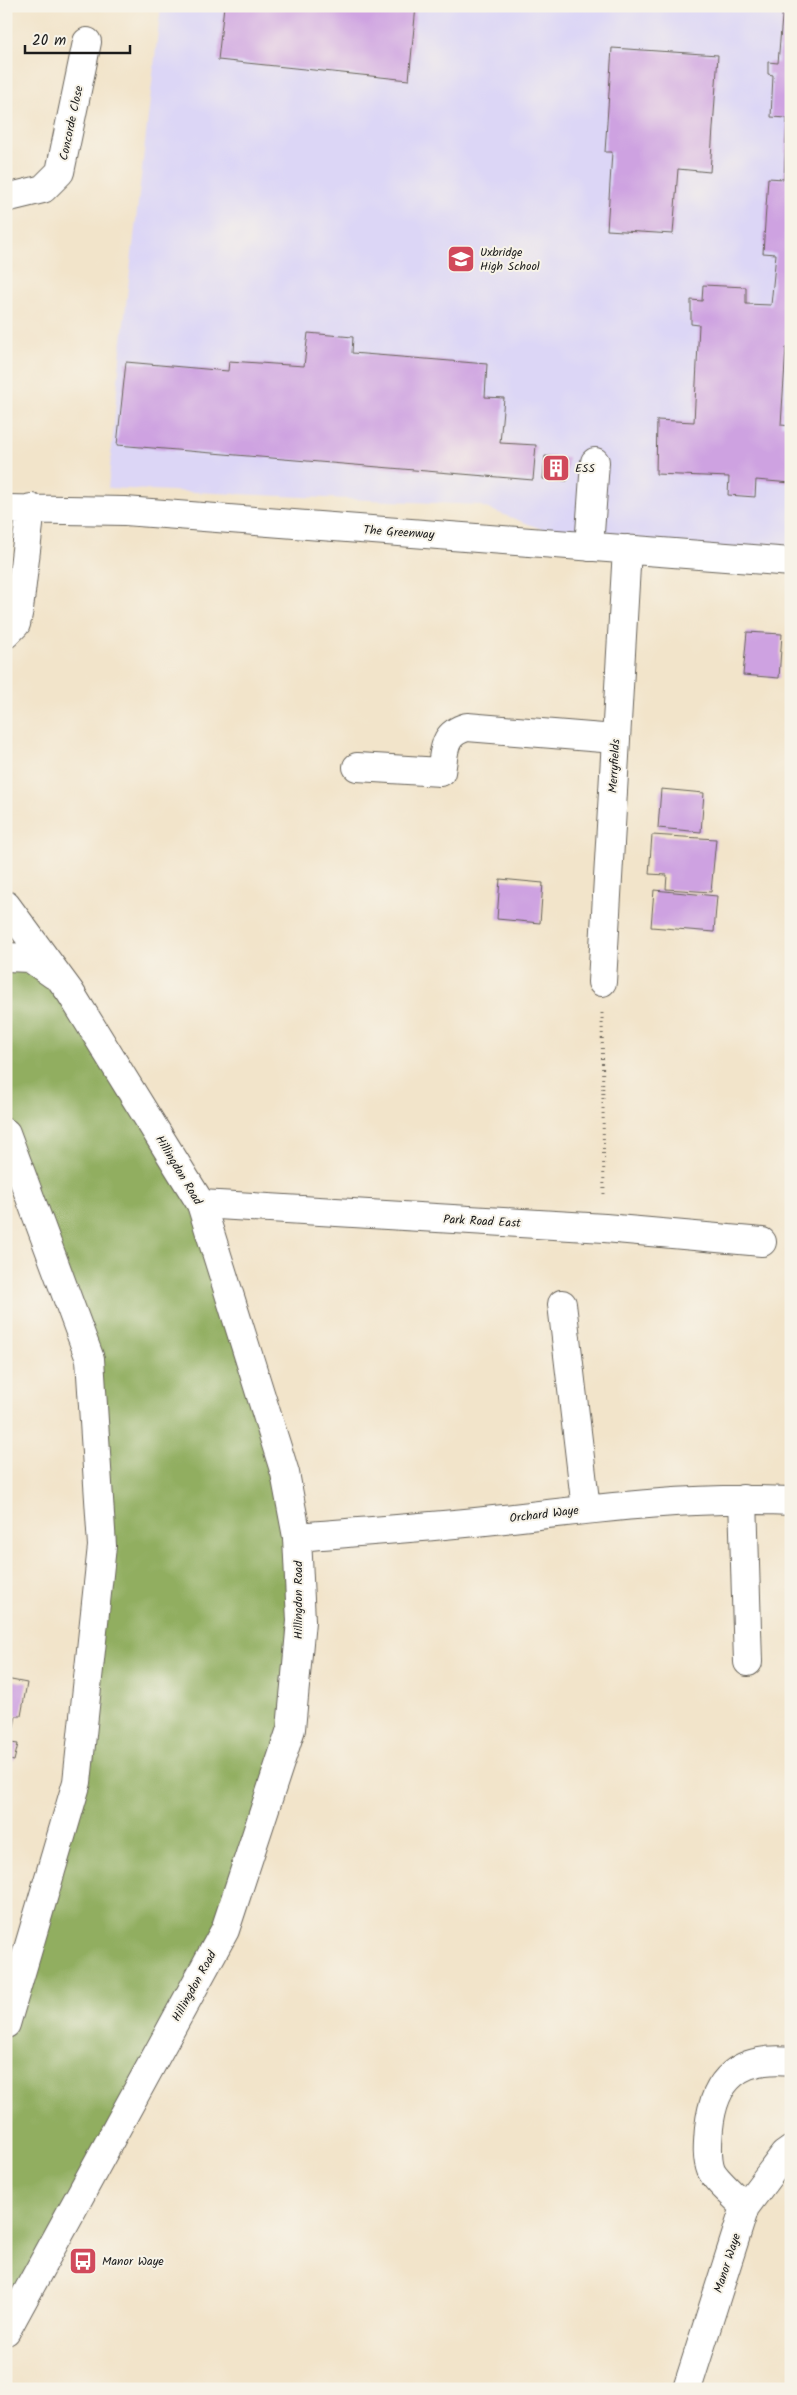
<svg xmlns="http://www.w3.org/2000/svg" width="797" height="2395" viewBox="0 0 797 2395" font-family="Kalam,sans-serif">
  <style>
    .built { fill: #dcd6f6 }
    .forest { fill: #91ae61; stroke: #56653e }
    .building { fill: #cea2e1 }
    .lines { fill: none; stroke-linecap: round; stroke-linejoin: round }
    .minor-casing { stroke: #676259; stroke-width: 30 }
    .major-casing { stroke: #676259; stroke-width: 30 }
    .path { stroke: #676259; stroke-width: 3; stroke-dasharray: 1 4; stroke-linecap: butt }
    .minor { stroke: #fff; stroke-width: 28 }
    .major { stroke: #fff; stroke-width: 28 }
    .labels { text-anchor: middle; stroke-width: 4; stroke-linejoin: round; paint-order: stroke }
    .street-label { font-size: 12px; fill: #1c1c1c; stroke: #f7f3e8 }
    .poi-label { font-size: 12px; fill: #1c1c1c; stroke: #f7f3e8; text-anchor: start }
  </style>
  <rect width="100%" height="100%" fill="#f7f3e8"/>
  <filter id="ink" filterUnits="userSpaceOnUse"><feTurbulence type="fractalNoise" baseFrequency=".02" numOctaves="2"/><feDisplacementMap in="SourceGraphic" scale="10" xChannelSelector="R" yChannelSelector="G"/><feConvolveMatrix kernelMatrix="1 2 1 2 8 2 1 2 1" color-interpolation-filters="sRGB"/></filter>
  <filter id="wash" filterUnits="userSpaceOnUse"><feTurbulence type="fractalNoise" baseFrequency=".0096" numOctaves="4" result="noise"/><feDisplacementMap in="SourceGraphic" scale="20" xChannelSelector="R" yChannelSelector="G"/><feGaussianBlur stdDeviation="1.12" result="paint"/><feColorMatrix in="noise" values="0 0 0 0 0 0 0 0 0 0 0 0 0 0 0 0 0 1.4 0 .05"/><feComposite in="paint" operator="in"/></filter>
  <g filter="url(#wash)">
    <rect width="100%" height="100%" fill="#f2e4ca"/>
    <path class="built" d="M161,6H791V563L589,547L478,505L108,488L121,348Z"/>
    <path class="forest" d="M6,957L51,972L201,1204L285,1473L291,1729L225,1930L6,2316V2024L77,1782L102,1546L90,1359L6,1134Z"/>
    <g id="blocks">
      <path class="building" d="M224,6H416L409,80L218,60Z
        M783,6H791V348H786L781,425L791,426V483L756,480L755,497L728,495L729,477L656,474L657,420L694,422L699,325L691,324V300L702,301L703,285L746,287V304L771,305L776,254L763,253L768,178L784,179L787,118L771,117L773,75L768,74V62L778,63Z
        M612,48L718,55L710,172L678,169L673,234L607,230L612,152H605Z
        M308,333L353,337L352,353L487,364L485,397L504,398L500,443L536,445L533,480L117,445L126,362L228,371L229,361L304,366Z
        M545,456L568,458L567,481L543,479Z
        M747,632L782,634L779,678L743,675Z
        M661,789L704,793L701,832L658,828Z
        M652,835L716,839L711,892L666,889L667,875L649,874Z
        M500,879L543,883L540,923L497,919Z
        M654,890L717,896L714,932L651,927Z
        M6,1679L27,1683L21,1716H16L11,1743L18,1744L14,1761L9,1760L7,1767Z"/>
    </g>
  </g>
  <g filter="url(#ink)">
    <use href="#blocks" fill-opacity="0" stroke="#676259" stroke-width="1"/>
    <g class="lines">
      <g class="minor-casing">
        <path id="minor" d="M6,198L43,189L60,172L87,42
          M6,509L125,511L791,562
          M589,547L595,462
          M6,634L16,624L19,609L31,508
          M357,767L441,772C445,750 442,734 467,727L615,739
          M602,982L627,549
          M201,1204L605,1228L762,1242
          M562,1304L586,1509
          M743,1499L748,1662
          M297,1537C366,1531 435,1527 504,1519C599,1508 695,1496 791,1501
          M745,2207C737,2198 716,2181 711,2170C706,2157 708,2142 709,2128C714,2078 740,2056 791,2061
          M687,2389L745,2207L784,2155L791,2150"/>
      </g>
      <g class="major-casing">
        <path id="major" d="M6,905L70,992L201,1204L285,1473L297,1537L301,1621L291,1729L225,1930L6,2331
          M6,957L30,958L54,975
          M6,1133L90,1359L102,1546L77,1782L6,2024"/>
      </g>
      <path class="path" d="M602,1013L604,1196"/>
      <use href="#minor" class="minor"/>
      <use href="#major" class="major"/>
    </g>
  </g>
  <defs>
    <g id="school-square" transform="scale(1.4375)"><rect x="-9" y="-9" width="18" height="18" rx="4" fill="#d1495b" stroke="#f7f3e8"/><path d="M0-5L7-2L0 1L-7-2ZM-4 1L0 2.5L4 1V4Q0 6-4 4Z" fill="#fff"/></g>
    <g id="building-square" transform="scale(1.4375)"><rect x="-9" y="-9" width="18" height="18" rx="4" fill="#d1495b" stroke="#f7f3e8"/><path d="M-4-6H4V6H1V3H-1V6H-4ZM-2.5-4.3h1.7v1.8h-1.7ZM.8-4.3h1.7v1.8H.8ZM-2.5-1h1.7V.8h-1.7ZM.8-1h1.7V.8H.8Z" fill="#fff"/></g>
    <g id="bus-square" transform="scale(1.4375)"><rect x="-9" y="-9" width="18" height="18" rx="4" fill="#d1495b" stroke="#f7f3e8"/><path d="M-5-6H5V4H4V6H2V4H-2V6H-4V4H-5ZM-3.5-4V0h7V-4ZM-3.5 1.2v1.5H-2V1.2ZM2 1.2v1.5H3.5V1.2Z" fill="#fff"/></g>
  </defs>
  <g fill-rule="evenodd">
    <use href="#school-square" x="461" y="259"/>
    <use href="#building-square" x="556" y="468"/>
    <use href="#bus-square" x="83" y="2261"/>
  </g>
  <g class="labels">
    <g class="street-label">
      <text transform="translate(71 123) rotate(-78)" y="4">Concorde Close</text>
      <text transform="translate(399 532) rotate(4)" y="4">The Greenway</text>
      <text transform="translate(614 766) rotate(-87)" y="4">Merryfields</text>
      <text transform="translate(179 1170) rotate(59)" y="4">Hillingdon Road</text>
      <text transform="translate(482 1221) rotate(3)" y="4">Park Road East</text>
      <text transform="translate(544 1514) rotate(-7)" y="4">Orchard Waye</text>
      <text transform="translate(298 1600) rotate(-90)" y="4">Hillingdon Road</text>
      <text transform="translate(194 1986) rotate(-61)" y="4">Hillingdon Road</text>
      <text transform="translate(727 2263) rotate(-72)" y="4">Manor Waye</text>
    </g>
    <g class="poi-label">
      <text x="480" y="256">Uxbridge<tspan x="480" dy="14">High School</tspan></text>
      <text x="575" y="472">ESS</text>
      <text x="102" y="2265">Manor Waye</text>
    </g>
  </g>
  <rect width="797" height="2395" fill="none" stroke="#f7f3e8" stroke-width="25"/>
  <path d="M25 45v8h105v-8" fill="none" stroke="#1c1c1c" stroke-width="2.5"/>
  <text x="32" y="45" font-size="15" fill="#1c1c1c" stroke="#f7f3e8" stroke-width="4" paint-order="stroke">20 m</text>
</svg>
